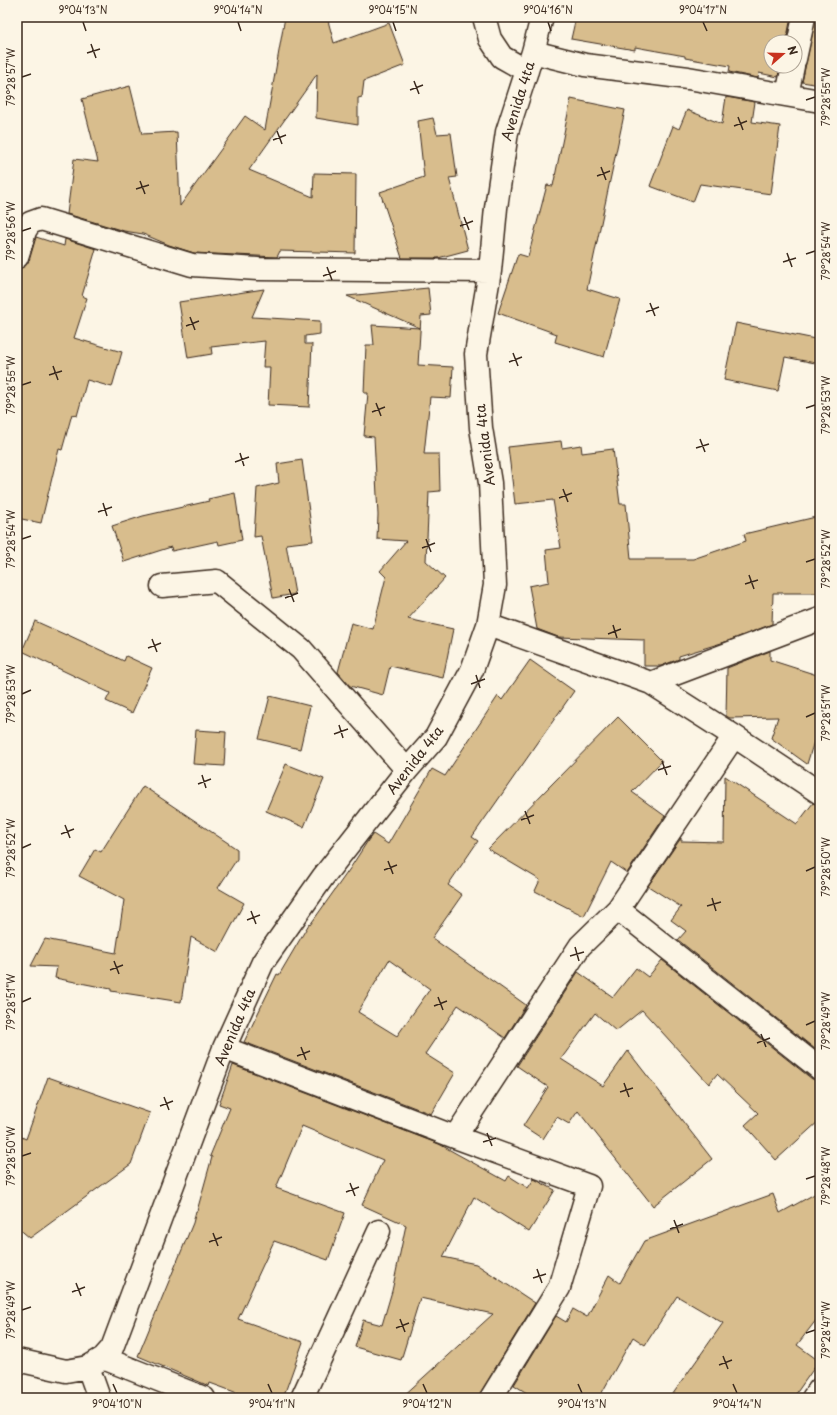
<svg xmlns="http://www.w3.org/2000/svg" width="837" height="1415" viewBox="0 0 837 1415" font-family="'Playpen Sans',sans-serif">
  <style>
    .building { fill: #d8bd8d; stroke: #3b2a1e; fill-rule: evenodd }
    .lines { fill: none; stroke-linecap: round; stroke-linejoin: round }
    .minor-casing { stroke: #3b2a1e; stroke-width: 25 }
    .minor { stroke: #fcf5e5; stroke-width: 22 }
    .ticks { fill: none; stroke: #3b2a1e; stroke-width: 1.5 }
    .labels { text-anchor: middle; stroke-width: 4; stroke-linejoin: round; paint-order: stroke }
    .street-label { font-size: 14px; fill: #3b2a1e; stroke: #fcf5e5 }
    .neatline { fill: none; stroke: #3b2a1e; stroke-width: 1.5 }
    .ticks-label { font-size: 10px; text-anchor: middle; fill: #3b2a1e }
  </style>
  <rect width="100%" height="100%" fill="#fcf5e5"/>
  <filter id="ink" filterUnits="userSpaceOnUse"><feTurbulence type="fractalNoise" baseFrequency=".025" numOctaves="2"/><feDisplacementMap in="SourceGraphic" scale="8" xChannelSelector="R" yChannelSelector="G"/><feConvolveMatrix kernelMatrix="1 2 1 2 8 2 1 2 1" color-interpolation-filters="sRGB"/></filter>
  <g filter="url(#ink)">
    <path class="building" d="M285,17H327L334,43L389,23L405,65L364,81L362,97L358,98V125L316,118L317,74L249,170L313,197L314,173L356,174L355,253L280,251L277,257L194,253L169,245L143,234L124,231L67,214L74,159L98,162L82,99L130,86L142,134L177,132L180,206L245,116L265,130Z
      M576,17H791L786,42H771V66H780L778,77L759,73L758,78L729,72L730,66L685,58V56L635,47V50L571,39Z
      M816,17H820V85L802,82Z
      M726,97L755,102L752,122L780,126L771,194L700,184L693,202L650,186L673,126L679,129L687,110L722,124Z
      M571,99L625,110L587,289L620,299L604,357L555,342L557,334L498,313L518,254L528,257L547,185L553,186Z
      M433,118L437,134L451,133L457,177L449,178L468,250L438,258H402L380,192L424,177L418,121Z
      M36,237L64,246L65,239L96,249L82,296L87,298L74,338L122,352L112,387L87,380L77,416L72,414L62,450L59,449L41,523L17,518V269L25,266L29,261Z
      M428,288L431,315L421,316L418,365L453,367L451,398L430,397L424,454H439L440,491L429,492L426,561L445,578L408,619L453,629L443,678L390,666L383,695L350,686L338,672L351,623L373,629L386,577L380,571L406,541L377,539L378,515L374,437L364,436L368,393H364L366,345H374L372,325L420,328L347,296Z
      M264,289L252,317L320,321V334L305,336V344H312L309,407L268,405L270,367H263L265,341L211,347L212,354L188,358L179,302Z
      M736,323L820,340V364L785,357L778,391L724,380Z
      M561,441L562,448L581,445L582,453L613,449L620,504H626L631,559H693L746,541L744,534L820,516V593H773L772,624L728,641L679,656V659L661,666H644V640L558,637L537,629L529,586L549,582L546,550L561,548L553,500L515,504L508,447Z
      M302,460L313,541L286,544L295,594L273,598L261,536L254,537L257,488L279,483L277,464Z
      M235,493L242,540L219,545L218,541L172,551L171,547L124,562L112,526L143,516L209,501L208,499Z
      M35,621L66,635V634L124,661L126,656L152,668L132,713L106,701L110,693L22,651Z
      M770,651V660L820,676V722L807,764L771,738L778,717L730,718L726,716L727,668Z
      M530,660L574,691L472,837L478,841L448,885L462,895L432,938L526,1005L505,1038L458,1005L425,1054L455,1073L431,1114L244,1042L277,974L279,975L309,924L310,925L349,870L369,839L373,834L388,844L432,769L445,776L498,696L502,700ZM389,960L430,989L397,1036L358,1012Z
      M270,696L310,706L300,749L259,739Z
      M618,717L662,761L632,792L665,816L627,873L611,862L584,916L535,891L540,880L488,849Z
      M196,730L226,732L224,766L193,764Z
      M286,764L324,779L304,827L266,811Z
      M725,776L797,824L813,803L820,805V1053L678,940L686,931L671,920L681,907L648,886L681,838V841L724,842Z
      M143,786L237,849V859L218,888L244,903L218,952L191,937L181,1002L111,991V989L55,978L57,967L31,966L45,939L116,953L124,900L79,876L95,849L101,852Z
      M662,960L812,1079L820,1081V1120L776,1160L745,1125L758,1113L717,1074L709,1084L642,1010L616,1031L595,1013L561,1059L603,1086L628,1051L712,1159L653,1206L578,1111L569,1124L557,1117L543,1139L523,1126L548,1087L517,1066L578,972L613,997L636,968L648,977Z
      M233,1065L439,1144L506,1181L509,1176L528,1188L534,1179L555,1190L529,1232L474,1197L443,1257L476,1264L535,1303L479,1395L476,1398H401L493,1314L420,1298L401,1360L355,1347L363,1320L382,1325L392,1291L406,1225L362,1205L383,1160L302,1126L276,1188L345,1213L328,1260L274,1241L238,1319L303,1342L283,1398H251L210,1383L209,1386L138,1356L193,1223L196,1211H197L212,1157L210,1156L230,1108L219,1104Z
      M48,1077L150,1113L131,1164L30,1238L17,1227V1135L26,1139Z
      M820,1191V1315L797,1345L819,1361L793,1398H670L723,1323L677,1296L645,1345L633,1337L599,1398H535L514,1385L556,1316L566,1322L573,1309L587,1317L609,1275L620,1283L644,1241L773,1194L780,1213Z"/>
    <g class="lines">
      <g class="minor-casing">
        <path id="minor" d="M484,17L490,39L502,57L527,71
          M533,52L585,65L688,78L820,101
          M795,59L804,17
          M787,95L793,66
          M17,257L25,231L30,223L41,219L192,265L258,269L490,271
          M162,586L217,581L301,649L407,770
          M488,625L651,683L734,736L820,793
          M651,683L820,619
          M618,909L820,1069
          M224,1048L455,1137L589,1186L559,1288L491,1398
          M455,1137L580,946L618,909L734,736
          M103,1358L204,1398
          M17,1360L66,1371L88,1367L103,1358L112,1348L224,1048L263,962L323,877L407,770L436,737L472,670L488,625L495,585L490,483L481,428L476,354L490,271L496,208L507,132L533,52L542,17
          M88,1367L99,1398
          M302,1398L379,1231
          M813,1398L820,1389"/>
      </g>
      <use href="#minor" class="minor"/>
    </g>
  </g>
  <path class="ticks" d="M83,22L86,31M238,22L241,31M393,22L396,31M548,22L551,31M703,22L707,31M91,44L96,58M87,53L100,49M22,77L31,74M414,81L419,94M410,90L423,85M806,100L815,97M738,117L743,130M734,126L747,121M277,131L282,144M273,140L286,135M601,167L606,180M597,176L610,171M140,181L145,194M136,189L149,185M464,217L469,230M460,226L473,221M22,231L31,228M787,253L792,267M806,254L815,251M783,262L796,258M327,267L332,280M323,276L336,271M650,303L655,316M646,312L659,307M190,317L195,330M186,326L199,321M513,353L518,366M509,362L522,357M53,366L58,380M49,375L62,371M22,385L31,382M376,403L381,416M806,408L815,405M372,412L385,407M700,439L705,452M696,448L709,444M240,453L244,466M235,462L249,457M563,489L568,502M559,498L572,493M103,503L107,516M98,512L112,507M22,539L31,536M426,539L431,552M422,548L435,543M806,562L815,559M749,575L754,589M745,584L758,580M289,589L294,602M285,598L298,593M613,625L617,638M608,634L621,629M152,639L157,652M148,648L161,643M476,675L480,688M471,684L485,679M22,694L31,690M806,717L815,713M339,725L343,738M334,734L348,729M662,761L667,775M658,770L671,766M202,775L206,788M198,784L211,779M525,811L530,824M521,820L534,815M65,825L70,838M61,834L74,829M22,848L31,844M388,861L393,874M384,870L397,865M806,871L815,867M712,898L716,911M707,906L721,902M251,911L256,924M247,920L260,915M575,947L579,961M570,956L584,952M114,961L119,974M110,970L123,965M438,997L443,1010M22,1002L31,998M434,1006L447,1001M806,1025L815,1021M761,1034L766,1047M757,1043L770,1038M301,1047L306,1060M297,1056L310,1051M624,1083L629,1097M620,1092L633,1088M164,1097L169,1110M160,1106L173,1101M487,1133L492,1146M483,1142L496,1138M22,1156L31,1153M806,1179L815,1176M350,1183L355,1196M346,1192L359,1187M674,1220L679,1233M670,1229L683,1224M213,1233L218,1246M209,1242L222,1237M537,1269L542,1283M533,1278L546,1274M76,1283L81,1296M72,1292L85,1287M22,1310L31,1307M400,1319L405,1332M396,1328L409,1323M806,1333L815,1330M723,1356L728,1369M719,1365L732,1360M113,1384L117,1393M268,1384L272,1393M423,1384L427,1393M578,1384L582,1393M733,1384L737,1393"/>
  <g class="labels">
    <g class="street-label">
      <text transform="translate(518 101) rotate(-73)" y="5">Avenida 4ta</text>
      <text transform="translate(485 445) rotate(-97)" y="5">Avenida 4ta</text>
      <text transform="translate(415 760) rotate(-52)" y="5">Avenida 4ta</text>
      <text transform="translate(235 1027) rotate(-67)" y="5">Avenida 4ta</text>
    </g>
  </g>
  <rect width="837" height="1415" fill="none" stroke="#fcf5e5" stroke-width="44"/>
  <g transform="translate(783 54) rotate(70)"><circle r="19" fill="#fcf5e5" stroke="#afa495"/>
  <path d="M0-3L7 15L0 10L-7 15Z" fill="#c8321e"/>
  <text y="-6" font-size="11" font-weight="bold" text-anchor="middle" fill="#3b2a1e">N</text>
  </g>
  <rect x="22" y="22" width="793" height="1371" class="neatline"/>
  <g class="ticks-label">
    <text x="83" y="14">9°04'13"N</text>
    <text x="238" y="14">9°04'14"N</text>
    <text x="393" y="14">9°04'15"N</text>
    <text x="548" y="14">9°04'16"N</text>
    <text x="703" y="14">9°04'17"N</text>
    <text transform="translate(11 77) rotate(-90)" y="4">79°28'57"W</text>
    <text transform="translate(826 97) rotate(-90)" y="4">79°28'55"W</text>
    <text transform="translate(11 231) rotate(-90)" y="4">79°28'56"W</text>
    <text transform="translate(826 251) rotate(-90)" y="4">79°28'54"W</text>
    <text transform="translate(11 385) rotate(-90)" y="4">79°28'55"W</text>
    <text transform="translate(826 405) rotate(-90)" y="4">79°28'53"W</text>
    <text transform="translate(11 539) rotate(-90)" y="4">79°28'54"W</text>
    <text transform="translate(826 559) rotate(-90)" y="4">79°28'52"W</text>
    <text transform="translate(11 694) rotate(-90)" y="4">79°28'53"W</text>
    <text transform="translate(826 713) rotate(-90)" y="4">79°28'51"W</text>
    <text transform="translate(11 848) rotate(-90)" y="4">79°28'52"W</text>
    <text transform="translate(826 867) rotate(-90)" y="4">79°28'50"W</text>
    <text transform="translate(11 1002) rotate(-90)" y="4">79°28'51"W</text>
    <text transform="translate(826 1021) rotate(-90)" y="4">79°28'49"W</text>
    <text transform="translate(11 1156) rotate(-90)" y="4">79°28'50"W</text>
    <text transform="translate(826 1176) rotate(-90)" y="4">79°28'48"W</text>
    <text transform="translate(11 1310) rotate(-90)" y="4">79°28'49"W</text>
    <text transform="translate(826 1330) rotate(-90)" y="4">79°28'47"W</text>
    <text x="117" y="1408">9°04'10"N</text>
    <text x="272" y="1408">9°04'11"N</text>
    <text x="427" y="1408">9°04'12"N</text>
    <text x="582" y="1408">9°04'13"N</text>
    <text x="737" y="1408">9°04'14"N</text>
  </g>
</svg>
